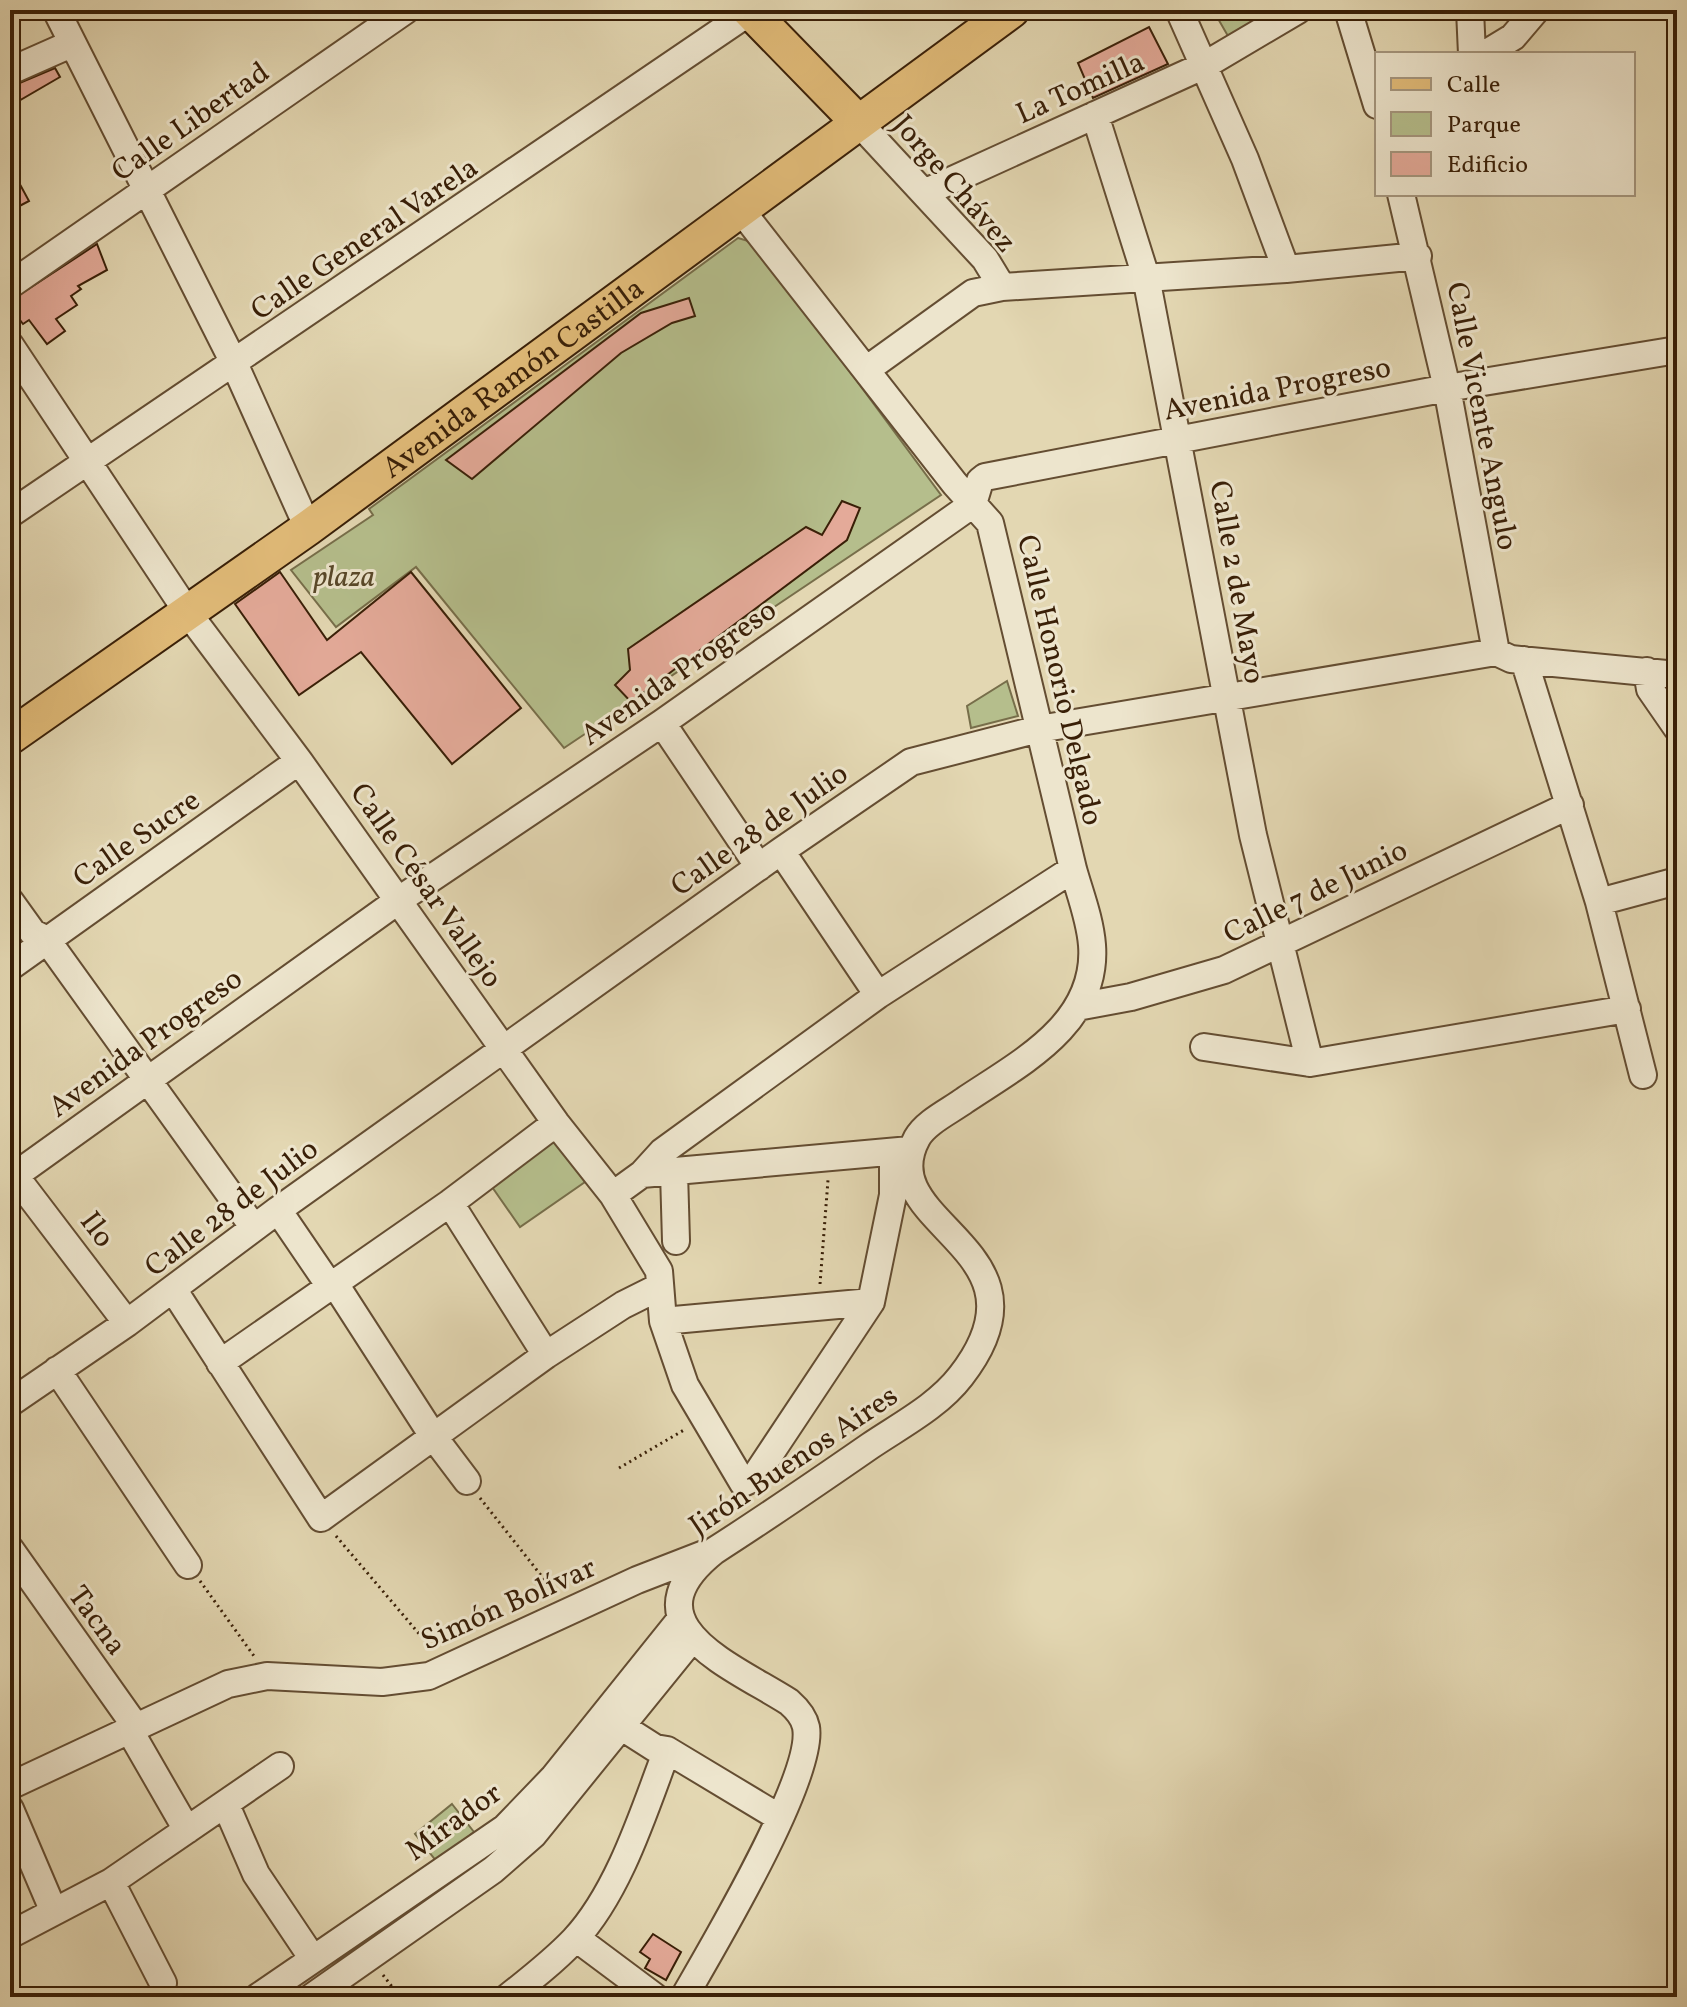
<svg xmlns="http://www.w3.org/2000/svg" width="1687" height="2007" viewBox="0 0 1687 2007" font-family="Vollkorn,serif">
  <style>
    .green { fill: #b5be8c; stroke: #776e4a; stroke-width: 2 }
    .building { fill: #e4aa99; stroke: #391f07; stroke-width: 2 }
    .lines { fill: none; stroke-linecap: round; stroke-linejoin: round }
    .minor-casing { stroke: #644d32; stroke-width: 30 }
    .major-casing { stroke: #391f07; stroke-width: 38 }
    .path { stroke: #391f07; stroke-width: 3; stroke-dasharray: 2 4; stroke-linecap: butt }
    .minor { stroke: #ede5cd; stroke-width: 26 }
    .major { stroke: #e2bc79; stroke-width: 34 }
    .labels { text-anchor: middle; stroke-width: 6; stroke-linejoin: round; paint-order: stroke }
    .street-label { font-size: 30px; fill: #391f07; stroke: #ede5cd }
    .park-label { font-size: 30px; font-style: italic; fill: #584728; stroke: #ede5cd }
  </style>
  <rect width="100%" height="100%" fill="#e3d7b2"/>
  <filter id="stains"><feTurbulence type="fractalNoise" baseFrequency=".0025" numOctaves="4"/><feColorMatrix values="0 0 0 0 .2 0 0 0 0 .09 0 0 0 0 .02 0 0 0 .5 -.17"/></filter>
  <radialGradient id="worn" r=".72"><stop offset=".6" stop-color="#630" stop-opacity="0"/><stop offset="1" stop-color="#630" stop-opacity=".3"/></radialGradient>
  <path class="green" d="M1213,10H1289L1232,43Z
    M738,238L755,243L941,495L564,748L416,567L336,627L291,570L373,515L369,509Z
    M1007,681L1018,716L971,728L967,706Z
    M555,1139L585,1182L520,1227L490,1184Z
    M452,1804L474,1832L437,1862L415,1834Z"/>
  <path class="building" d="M1149,27L1168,64L1093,98L1078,63Z
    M55,68L60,77L10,106V87Z
    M10,166L29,201L10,211Z
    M97,244L107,270L78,286L81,289L71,296L77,305L56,319L65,331L47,344L29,320L23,324L10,307V301Z
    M689,298L695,316L672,323L621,353L472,479L446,460L641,313Z
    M842,501L860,508L847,540L631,702L615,685L630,670L628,649L806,527L822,535Z
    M280,572L327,640L411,572L521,708L452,764L361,652L299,695L235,604Z
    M653,1934L681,1952L666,1980L645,1968L650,1959L640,1952Z"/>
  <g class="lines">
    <g class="minor-casing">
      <path id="minor" d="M56,10L234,363L308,528
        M1179,10L1245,159L1286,269L1418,256
        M1348,10L1377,105
        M1470,10L1472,54
        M1485,54L1513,37L1536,10
        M10,71L71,44
        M1095,115L1146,277L1253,835L1310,1063
        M858,122L985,259L1002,287
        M926,192L1205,65L1298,10
        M1401,194L1447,388L1496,652
        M10,285L406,10
        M10,345L188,613L299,761L556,1123L613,1195L659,1271L663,1321L685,1385L743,1483L754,1478L871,1302L893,1195V1152
        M866,370L973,293L1002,287L1286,269
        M10,514L739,19L773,10
        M1524,660L1599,902L1643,1075
        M1647,671L1650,689L1677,728
        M662,723L759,867
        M781,851L878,995
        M10,901L33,933L47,940L254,1228
        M1599,902L1677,881
        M10,967L299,761
        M1077,1007L1131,997L1224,970L1570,805
        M1204,1047L1310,1063L1627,1009
        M674,1172L676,1241
        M642,1174L910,1150
        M15,1176L127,1323
        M10,1179L399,900L662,723L973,504L980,481L985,477L1447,388L1677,350
        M613,1195L642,1174L662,1152L878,995L1073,869
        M450,1203L546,1355
        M278,1210L325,1279L335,1284L433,1436L467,1481
        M173,1289L321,1518L546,1355L623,1305L659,1287
        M663,1321L871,1302
        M220,1363L450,1203L556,1123
        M57,1370L188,1565
        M10,1403L127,1323L278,1210L781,851L911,762L1039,729L1496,652L1511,659L1677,675
        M10,1549L136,1727L134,1738L187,1830
        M608,1718L655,1748L667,1750L780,1818
        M10,1786L228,1684L267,1676L382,1682L429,1676L637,1580L704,1554
        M226,1805L256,1874L313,1959
        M10,1809L54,1912
        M111,1882L163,1983
        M10,1935L111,1882L280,1766
        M576,1938L655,1997
        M258,1997L505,1828L554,1777L680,1620
        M312,1997L493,1870L533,1835L691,1640
        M508,1997C531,1979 554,1961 574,1940C619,1892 644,1811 667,1750
        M684,1997C712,1948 815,1776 806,1727C804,1717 797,1709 789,1702C731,1665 623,1624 714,1551C767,1517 818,1482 870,1446C901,1425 938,1406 961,1376C1061,1247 869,1226 917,1138C926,1122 950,1111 965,1100C1020,1063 1098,1024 1092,945C1090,919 1080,894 1073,869L990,523L955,484L740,209"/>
    </g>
    <g class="major-casing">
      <g id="major">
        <path d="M749,10L858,122"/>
        <path id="s1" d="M10,737L308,528L1012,10"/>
      </g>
    </g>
    <path class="path" d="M820,1284L828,1180
      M619,1468L684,1430
      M480,1498L555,1593
      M336,1536L432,1649
      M200,1581L254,1656
      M383,1975L400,1997"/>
    <use href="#minor" class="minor"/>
    <use href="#major" class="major"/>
  </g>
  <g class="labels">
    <g class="street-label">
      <text transform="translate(1080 87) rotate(-24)" y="10">La Tomilla</text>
      <text transform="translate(190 121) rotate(-35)" y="10">Calle Libertad</text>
      <text transform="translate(955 183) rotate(49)" y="10">Jorge Chávez</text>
      <text transform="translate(364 238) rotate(-34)" y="10">Calle General Varela</text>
      <text dy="10" stroke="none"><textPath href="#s1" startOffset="618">Avenida Ramón Castilla</textPath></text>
      <text transform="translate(1277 388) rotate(-11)" y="10">Avenida Progreso</text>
      <text transform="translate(1483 416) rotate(79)" y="10">Calle Vicente Angulo</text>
      <text transform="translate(1238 582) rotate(80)" y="10">Calle 2 de Mayo</text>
      <text transform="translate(678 672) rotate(-35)" y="10">Avenida Progreso</text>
      <text transform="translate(1061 680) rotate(77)" y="10">Calle Honorio Delgado</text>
      <text transform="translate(759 829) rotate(-35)" y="10">Calle 28 de Julio</text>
      <text transform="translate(136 838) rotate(-35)" y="10">Calle Sucre</text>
      <text transform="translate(427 885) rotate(55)" y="10">Calle César Vallejo</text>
      <text transform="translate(1315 891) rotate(-26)" y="10">Calle 7 de Junio</text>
      <text transform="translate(145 1042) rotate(-36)" y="10">Avenida Progreso</text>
      <text transform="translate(231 1207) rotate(-37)" y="10">Calle 28 de Julio</text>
      <text transform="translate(98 1229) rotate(53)" y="10">Ilo</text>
      <text transform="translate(793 1460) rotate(-34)" y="10">Jirón Buenos Aires</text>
      <text transform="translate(508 1603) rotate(-24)" y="10">Simón Bolívar</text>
      <text transform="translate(98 1620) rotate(54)" y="10">Tacna</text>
      <text transform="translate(453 1821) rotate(-36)" y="10">Mirador</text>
    </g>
    <g class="park-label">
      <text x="344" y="586">plaza</text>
    </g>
  </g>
  <rect width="1687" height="2007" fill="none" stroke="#e3d7b2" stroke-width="40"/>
  <rect x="12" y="12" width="1663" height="1983" fill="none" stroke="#391f07" stroke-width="4"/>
  <rect x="20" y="20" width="1647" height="1967" fill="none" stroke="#391f07" stroke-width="2"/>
  <rect x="1375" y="52" width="260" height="144" fill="#ede5cd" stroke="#a5967e" stroke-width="2"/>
  <rect x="1391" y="78" width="40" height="12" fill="#e2bc79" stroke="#a5967e" stroke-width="2"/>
  <text x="1447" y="92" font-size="24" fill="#391f07">Calle</text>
  <rect x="1391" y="112" width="40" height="24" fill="#b5be8c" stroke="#a5967e" stroke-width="2"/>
  <text x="1447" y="132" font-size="24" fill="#391f07">Parque</text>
  <rect x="1391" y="152" width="40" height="24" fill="#e4aa99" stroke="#a5967e" stroke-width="2"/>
  <text x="1447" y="172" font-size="24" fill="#391f07">Edificio</text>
  <rect width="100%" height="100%" filter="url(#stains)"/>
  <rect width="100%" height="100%" fill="url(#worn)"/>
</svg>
